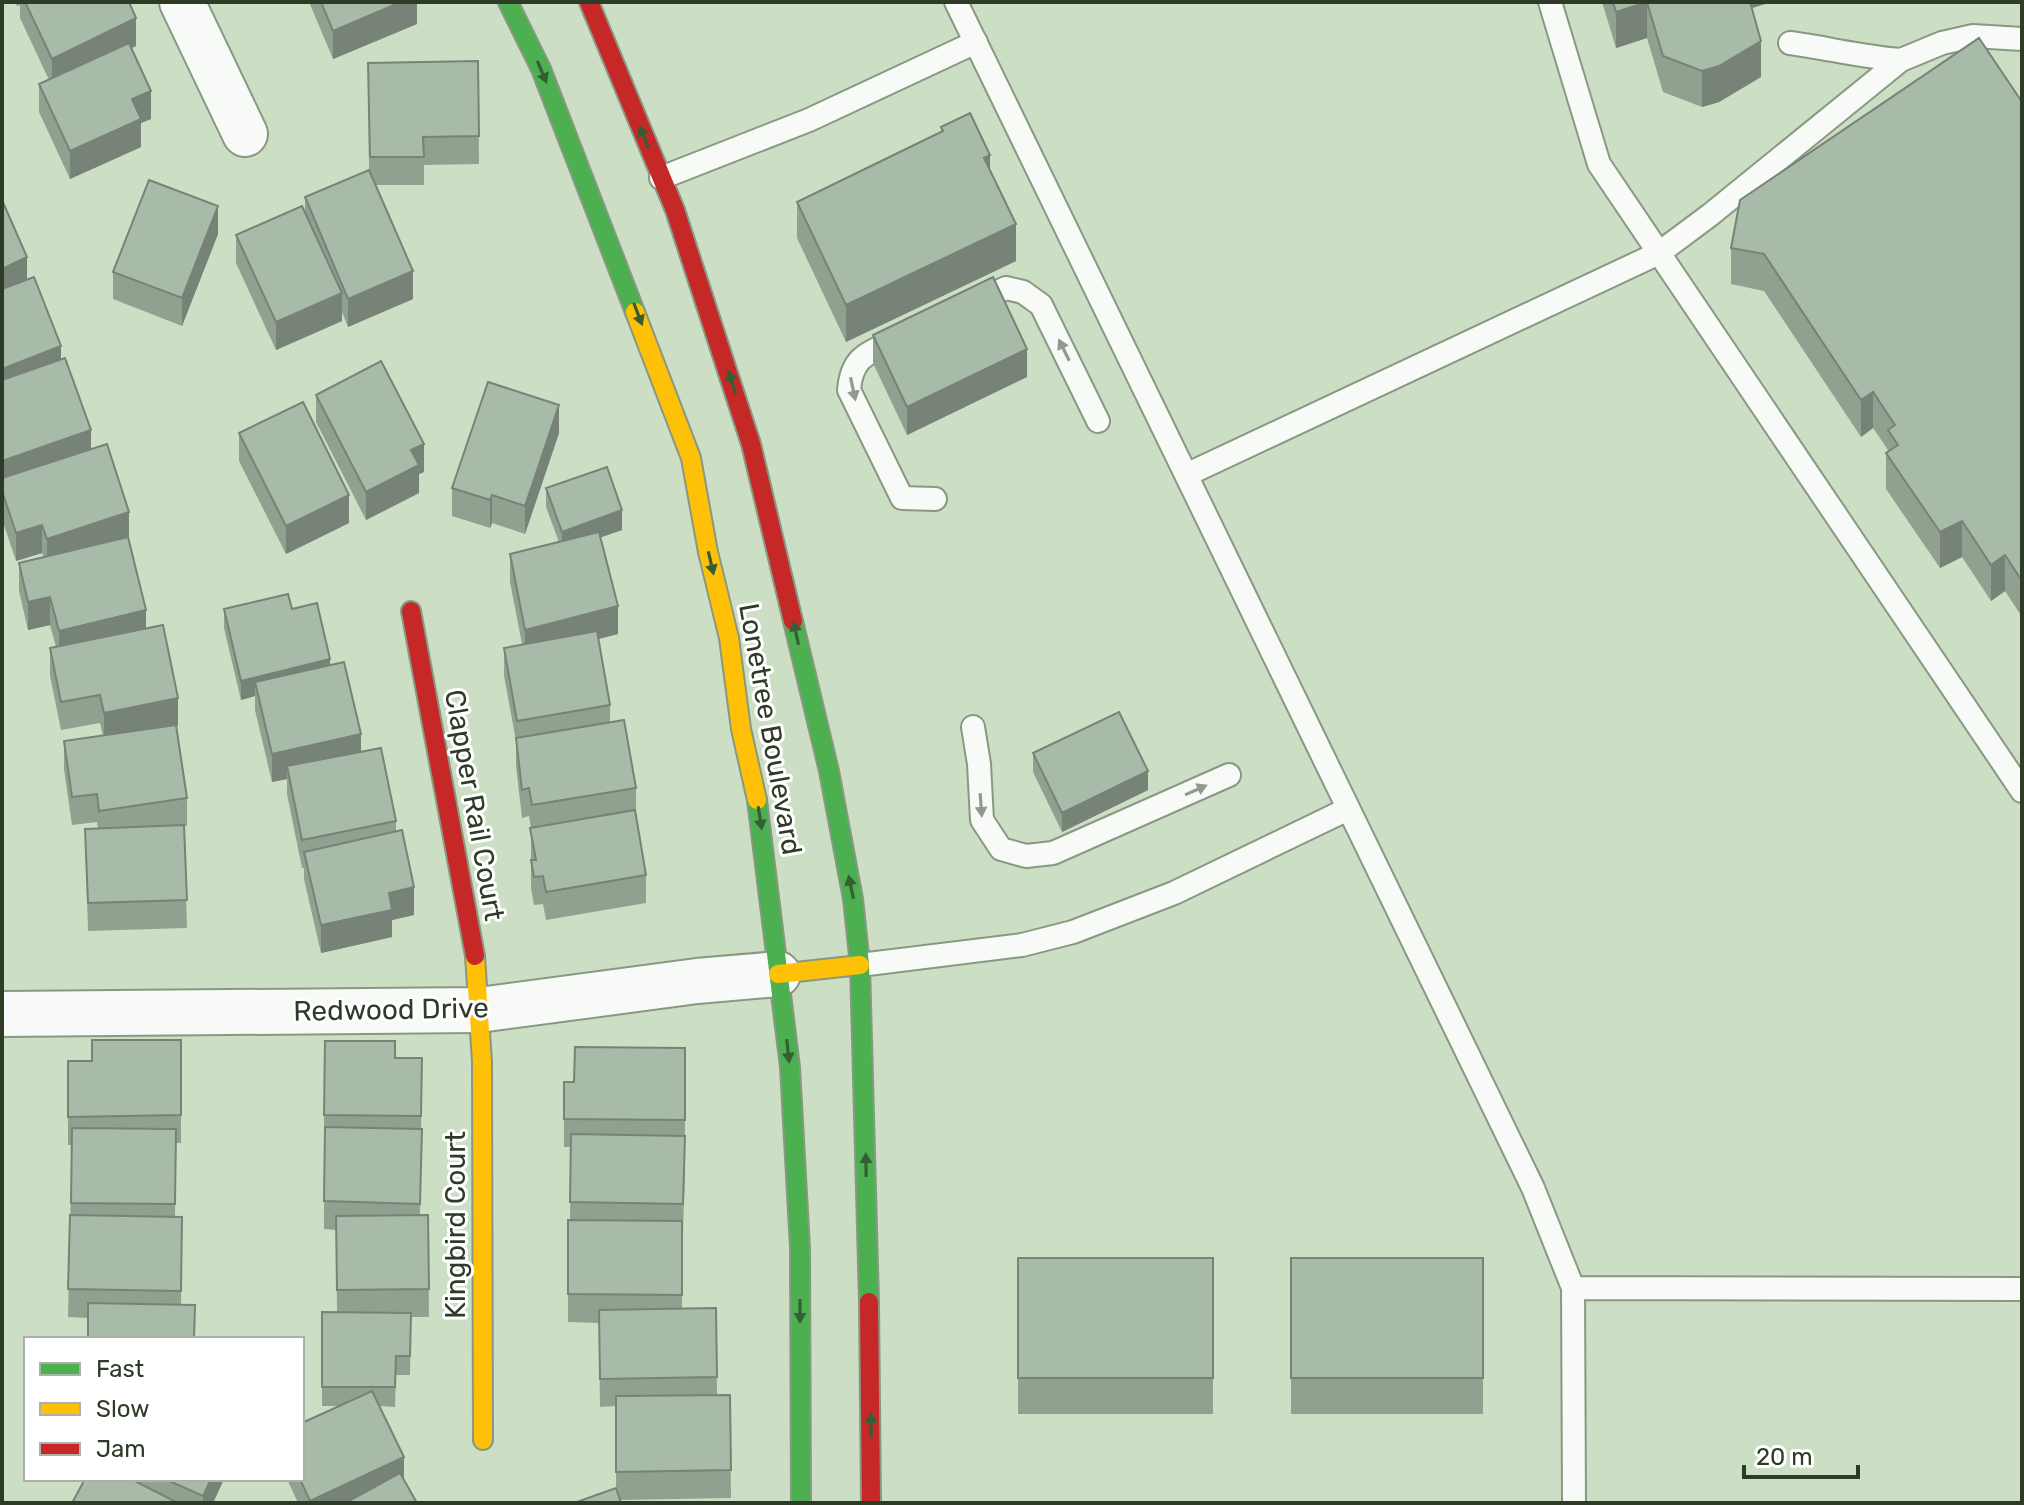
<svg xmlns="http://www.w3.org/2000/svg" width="2024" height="1505" viewBox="0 0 2024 1505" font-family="Rubik,sans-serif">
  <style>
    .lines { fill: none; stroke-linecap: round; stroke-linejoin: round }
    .lane-casing { stroke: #899883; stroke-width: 26 }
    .street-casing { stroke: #899883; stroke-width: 48 }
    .fast-casing { stroke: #899883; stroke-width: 22 }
    .slow-casing { stroke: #899883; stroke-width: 22 }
    .jam-casing { stroke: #899883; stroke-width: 22 }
    .lane { stroke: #f7faf6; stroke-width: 22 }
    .street { stroke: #f7faf6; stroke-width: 44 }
    .fast { stroke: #4caf50; stroke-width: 18 }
    .slow { stroke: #ffc107; stroke-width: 18 }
    .jam { stroke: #c62828; stroke-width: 18 }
    .wall { fill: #90a190 }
    .shaded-wall { fill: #768376 }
    .building { fill: #a8bba8; stroke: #768376; stroke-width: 2 }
    .oneway { fill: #365e33 }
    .oneway2 { fill: #929a8e }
    .labels { text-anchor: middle; stroke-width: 6; stroke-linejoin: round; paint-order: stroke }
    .street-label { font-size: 28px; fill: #2d3b27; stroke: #fff }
  </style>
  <rect width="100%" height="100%" fill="#ccdfc4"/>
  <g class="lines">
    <g class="lane-casing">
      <path id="lane" d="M956,2L1533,1188L1573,1288L1574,1503
        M1550,2L1599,164L2022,791
        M1790,43C1827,48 1863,57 1901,60
        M661,178L809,120L976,42
        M972,304L1006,288L1023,292L1041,305L1098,421
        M897,340C869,353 852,355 849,390L902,498L935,499
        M1186,475L1659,253L1710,215L1901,60L1942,43L1973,36L2022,39
        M973,727L979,764L982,820L1001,849L1026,856L1053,853L1229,775
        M860,965L1022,945L1073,932L1174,893L1348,809
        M1573,1288L2022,1289"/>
    </g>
    <g class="street-casing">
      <path id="street" d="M182,2L245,134
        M2,1014L479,1010L697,981L778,974"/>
    </g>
    <g class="fast-casing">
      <path id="fast" d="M508,2L541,69L635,312
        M793,621L829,771L853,899L860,965L869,1302
        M757,800L790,1067L800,1248L801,1503"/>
    </g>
    <g class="slow-casing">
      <path id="slow" d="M635,312L691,458L708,552L729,638L741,729L757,800
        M475,956L482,1062L483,1440
        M778,974L860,965"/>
    </g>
    <g class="jam-casing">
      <path id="jam" d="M589,2L675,210L751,444L793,621
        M411,611L475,956
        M869,1302L871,1503"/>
    </g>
    <use href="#lane" class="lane"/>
    <use href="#street" class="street"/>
    <use href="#fast" class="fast"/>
    <use href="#slow" class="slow"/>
    <use href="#jam" class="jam"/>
  </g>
  <path class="wall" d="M15,2H129L136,46L131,48L151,119L141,123V147L70,179L39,112V84L49,80L20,18V5L17,6Z
    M309,2H417V24L333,59Z
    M1602,2H1772L1751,8L1761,77L1719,102L1702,107L1663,92L1647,38L1616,48Z
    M478,61L479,164L424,165V185H376L413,299L348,327L342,312V321L276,350L236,263V235L305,212V197L369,170L368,63Z
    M2022,102V617L2005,591L1991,601L1962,557L1940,568L1886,489V453L1888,450L1873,428L1861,437L1764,291L1731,284V248Z
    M941,127L990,172L1016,261L846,342L797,238V202L941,133Z
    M2,200L27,279L61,359L91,449L129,540L146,629L178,726H176L187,798V826H184L187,928L88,931L85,829L98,828L97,822L72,825L64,769V741L103,736L100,723L61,730L50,676V648L56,647L50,625L28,630L19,591V563L44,557L42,553L16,561L2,519Z
    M218,234L182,326L113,299V272Z
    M873,335L1027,377L907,435L873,363Z
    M316,395L424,472L419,474V493L366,520L316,422Z
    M239,433L349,523L286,554L239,461Z
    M559,433L525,534L492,523L490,528L452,516V488Z
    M546,488L622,530L600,537L618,634L598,639L610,705V722L636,788V813L646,875V903L546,920L543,904L534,905L531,888V828L529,816L522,818L516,766V741L504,676V648L522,644L510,582V554L559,542L546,507Z
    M224,609H292L330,665L361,752L396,821V832L414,915L392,920V937L321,953L304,879V868H302L287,794V779L272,782L255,710V696L241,700L224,628Z
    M1033,753L1148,790L1062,832L1033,772Z
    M181,1040V1143H176L175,1217H182L181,1305L88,1318L68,1317L72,1145H68V1061H92Z
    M685,1048V1164L683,1232H682V1309L716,1308L717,1395H730L731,1498L620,1500L616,1489V1406L600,1407L599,1323L568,1322V1220H570L571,1147H564V1082H574Z
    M395,1058H422L420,1215H428L429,1317H411L410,1375H396L395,1407L380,1406L404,1479L417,1503H298L287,1479H302L339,1406H322V1312H337L336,1230L324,1229V1115Z
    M1018,1258H1213V1414H1018Z
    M1291,1258H1483V1414H1291Z
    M85,1479H224L213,1503H72Z"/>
  <path class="shaded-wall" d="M401,2H417V24L333,59V31Z
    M1647,2V38L1616,48V12Z
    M1742,2H1772L1742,11Z
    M136,18V46L52,87V59Z
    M1761,41V77L1719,102L1702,107V71Z
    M151,91V119L141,123V147L70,179V151L132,99Z
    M990,155V191L984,158Z
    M218,206V234L182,326V298Z
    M1016,224V261L846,342V305Z
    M27,257V285L2,297V269Z
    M413,271V299L348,327V299Z
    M342,293V321L276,350V322Z
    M61,346V374L2,397V369Z
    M1027,349V377L907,435V407Z
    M1873,392V428L1861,437V400Z
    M559,405V433L525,534V506Z
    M91,430V458L2,489V461Z
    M424,444V472L419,474V493L366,520V492L411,450Z
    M349,495V523L286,554V526Z
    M492,495V523L490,528V500Z
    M622,510V530L562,551V532Z
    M129,512V540L47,567V539Z
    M1962,521V557L1940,568V532Z
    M42,525V553L16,561V533Z
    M2005,555V591L1991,601V565Z
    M50,597V625L28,630V602Z
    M618,606V634L525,658V630Z
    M146,610V638L59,659V631Z
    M330,659V678L255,682V696L241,700V681Z
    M178,698V726L104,741V713Z
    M361,734V762L287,766V779L272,782V754Z
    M1148,771V790L1062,832V813Z
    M414,887V915L392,920V937L321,953V925L389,893Z
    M404,1457V1485L365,1503H310V1501Z
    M211,1479H224L213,1503H203V1496Z"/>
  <path class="building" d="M25,2H129L136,18L52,59Z
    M321,2H401L333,31Z
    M1613,2H1750L1761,41L1719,66L1702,71L1663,56L1647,2L1616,12Z
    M1979,38L2022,102V581L2005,555L1991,565L1962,521L1940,532L1886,453L1898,445L1888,430L1895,425L1873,392L1861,400L1764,254L1731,248L1740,200Z
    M129,43L151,91L132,99L141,119L70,151L39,84Z
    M478,61L479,136L423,137L424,157H370L368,63Z
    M970,113L990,155L984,158L1016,224L846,305L797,202L943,131L941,127Z
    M369,170L413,271L348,299L305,197Z
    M149,180L218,206L182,298L113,272Z
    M2,200L27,257L2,269Z
    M302,206L342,293L276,322L236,235Z
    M34,277L61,346L2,369V289Z
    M993,277L1027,349L907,407L873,335Z
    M65,358L91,430L2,461V380Z
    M381,361L424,444L411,450L419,465L366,492L316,395Z
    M488,382L559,405L525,506L492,495L490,500L452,488Z
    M303,402L349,495L286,526L239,433Z
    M107,444L129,512L47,539L42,525L16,533L2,491V478Z
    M607,467L622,510L562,532L546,488Z
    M599,532L618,606L525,630L510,554Z
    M128,537L146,610L59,631L50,597L28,602L19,563Z
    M288,594L292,609L317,603L330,659L241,681L224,609Z
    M163,625L178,698L104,713L100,695L61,702L50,648Z
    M597,631L610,705L517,721L504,648Z
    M344,662L361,734L272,754L255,682Z
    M1119,712L1148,771L1062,813L1033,753Z
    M624,720L636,788L532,805L529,788L522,790L516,738Z
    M176,725L187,798L99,811L97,794L72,797L64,741Z
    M381,748L396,821L302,840L287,766Z
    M635,810L646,875L546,892L543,876L534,877L531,860H536L530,828Z
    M184,825L187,900L88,903L85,829Z
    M402,830L414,887L389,893L392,910L321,925L304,852Z
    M92,1040H181V1115L68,1117V1061H92Z
    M325,1041H395V1058H422L421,1116L324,1115Z
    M575,1047L685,1048V1120L564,1119V1082H574Z
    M325,1127L422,1129L420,1204L324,1201Z
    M72,1128L176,1129L175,1204L71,1203Z
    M571,1134L685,1136L683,1204L570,1202Z
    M70,1215L182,1217L181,1291L68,1289Z
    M428,1215L429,1289L337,1290L336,1216Z
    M568,1220L682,1221V1295L568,1294Z
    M1018,1258H1213V1378H1018Z
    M1291,1258H1483V1378H1291Z
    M88,1303L195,1305L194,1339H88Z
    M716,1308L717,1377L600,1379L599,1310Z
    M322,1312L411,1313L410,1356H396L395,1387H322Z
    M372,1391L404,1457L310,1501L300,1479H302V1423Z
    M730,1395L731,1470L616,1472V1396Z
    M400,1473L417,1503H345Z
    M85,1479H131L178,1503H72Z
    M165,1479H211L203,1496Z
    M616,1488L621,1503H574Z"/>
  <defs><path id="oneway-solid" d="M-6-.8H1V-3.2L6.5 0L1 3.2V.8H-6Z" transform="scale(2)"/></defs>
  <g class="oneway">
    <use href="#oneway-solid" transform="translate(542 72) rotate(67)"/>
    <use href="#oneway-solid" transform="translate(644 137) rotate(-112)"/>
    <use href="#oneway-solid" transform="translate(638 314) rotate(69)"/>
    <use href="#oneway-solid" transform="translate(732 382) rotate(-107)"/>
    <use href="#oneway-solid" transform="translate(711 563) rotate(77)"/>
    <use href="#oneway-solid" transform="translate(796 633) rotate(-102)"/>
    <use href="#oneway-solid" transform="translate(760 818) rotate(81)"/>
    <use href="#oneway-solid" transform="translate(851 887) rotate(-102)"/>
    <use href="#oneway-solid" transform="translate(788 1051) rotate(84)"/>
    <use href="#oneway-solid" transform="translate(866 1165) rotate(-91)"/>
    <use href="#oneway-solid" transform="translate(800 1311) rotate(90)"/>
    <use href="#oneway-solid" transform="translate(871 1425) rotate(-90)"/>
  </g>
  <g class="oneway2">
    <use href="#oneway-solid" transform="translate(1064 350) rotate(-116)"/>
    <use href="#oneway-solid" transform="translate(853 389) rotate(78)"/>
    <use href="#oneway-solid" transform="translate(1196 790) rotate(-24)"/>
    <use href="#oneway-solid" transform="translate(981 805) rotate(86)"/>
  </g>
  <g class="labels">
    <g class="street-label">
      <text transform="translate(771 729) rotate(80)" y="10">Lonetree Boulevard</text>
      <text transform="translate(475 805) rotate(80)" y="10">Clapper Rail Court</text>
      <text transform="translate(391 1009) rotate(-1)" y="10">Redwood Drive</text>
      <text transform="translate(455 1225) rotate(-90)" y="10">Kingbird Court</text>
    </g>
  </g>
  <rect width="2024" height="1505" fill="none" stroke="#2d3b27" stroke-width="8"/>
  <rect x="24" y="1337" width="280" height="144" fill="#ffffff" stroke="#abb1a9" stroke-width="2"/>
  <rect x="40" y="1363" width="40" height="12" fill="#4caf50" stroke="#abb1a9" stroke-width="2"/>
  <text x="96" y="1377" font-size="24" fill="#2d3b27">Fast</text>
  <rect x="40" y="1403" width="40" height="12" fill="#ffc107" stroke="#abb1a9" stroke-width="2"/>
  <text x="96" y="1417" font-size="24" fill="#2d3b27">Slow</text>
  <rect x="40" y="1443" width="40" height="12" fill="#c62828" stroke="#abb1a9" stroke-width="2"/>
  <text x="96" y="1457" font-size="24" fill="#2d3b27">Jam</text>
  <path d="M1744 1465v12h114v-12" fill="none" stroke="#2d3b27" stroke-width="4"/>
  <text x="1756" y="1465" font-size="24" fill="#2d3b27" stroke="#ffffff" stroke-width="6" paint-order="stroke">20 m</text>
</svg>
